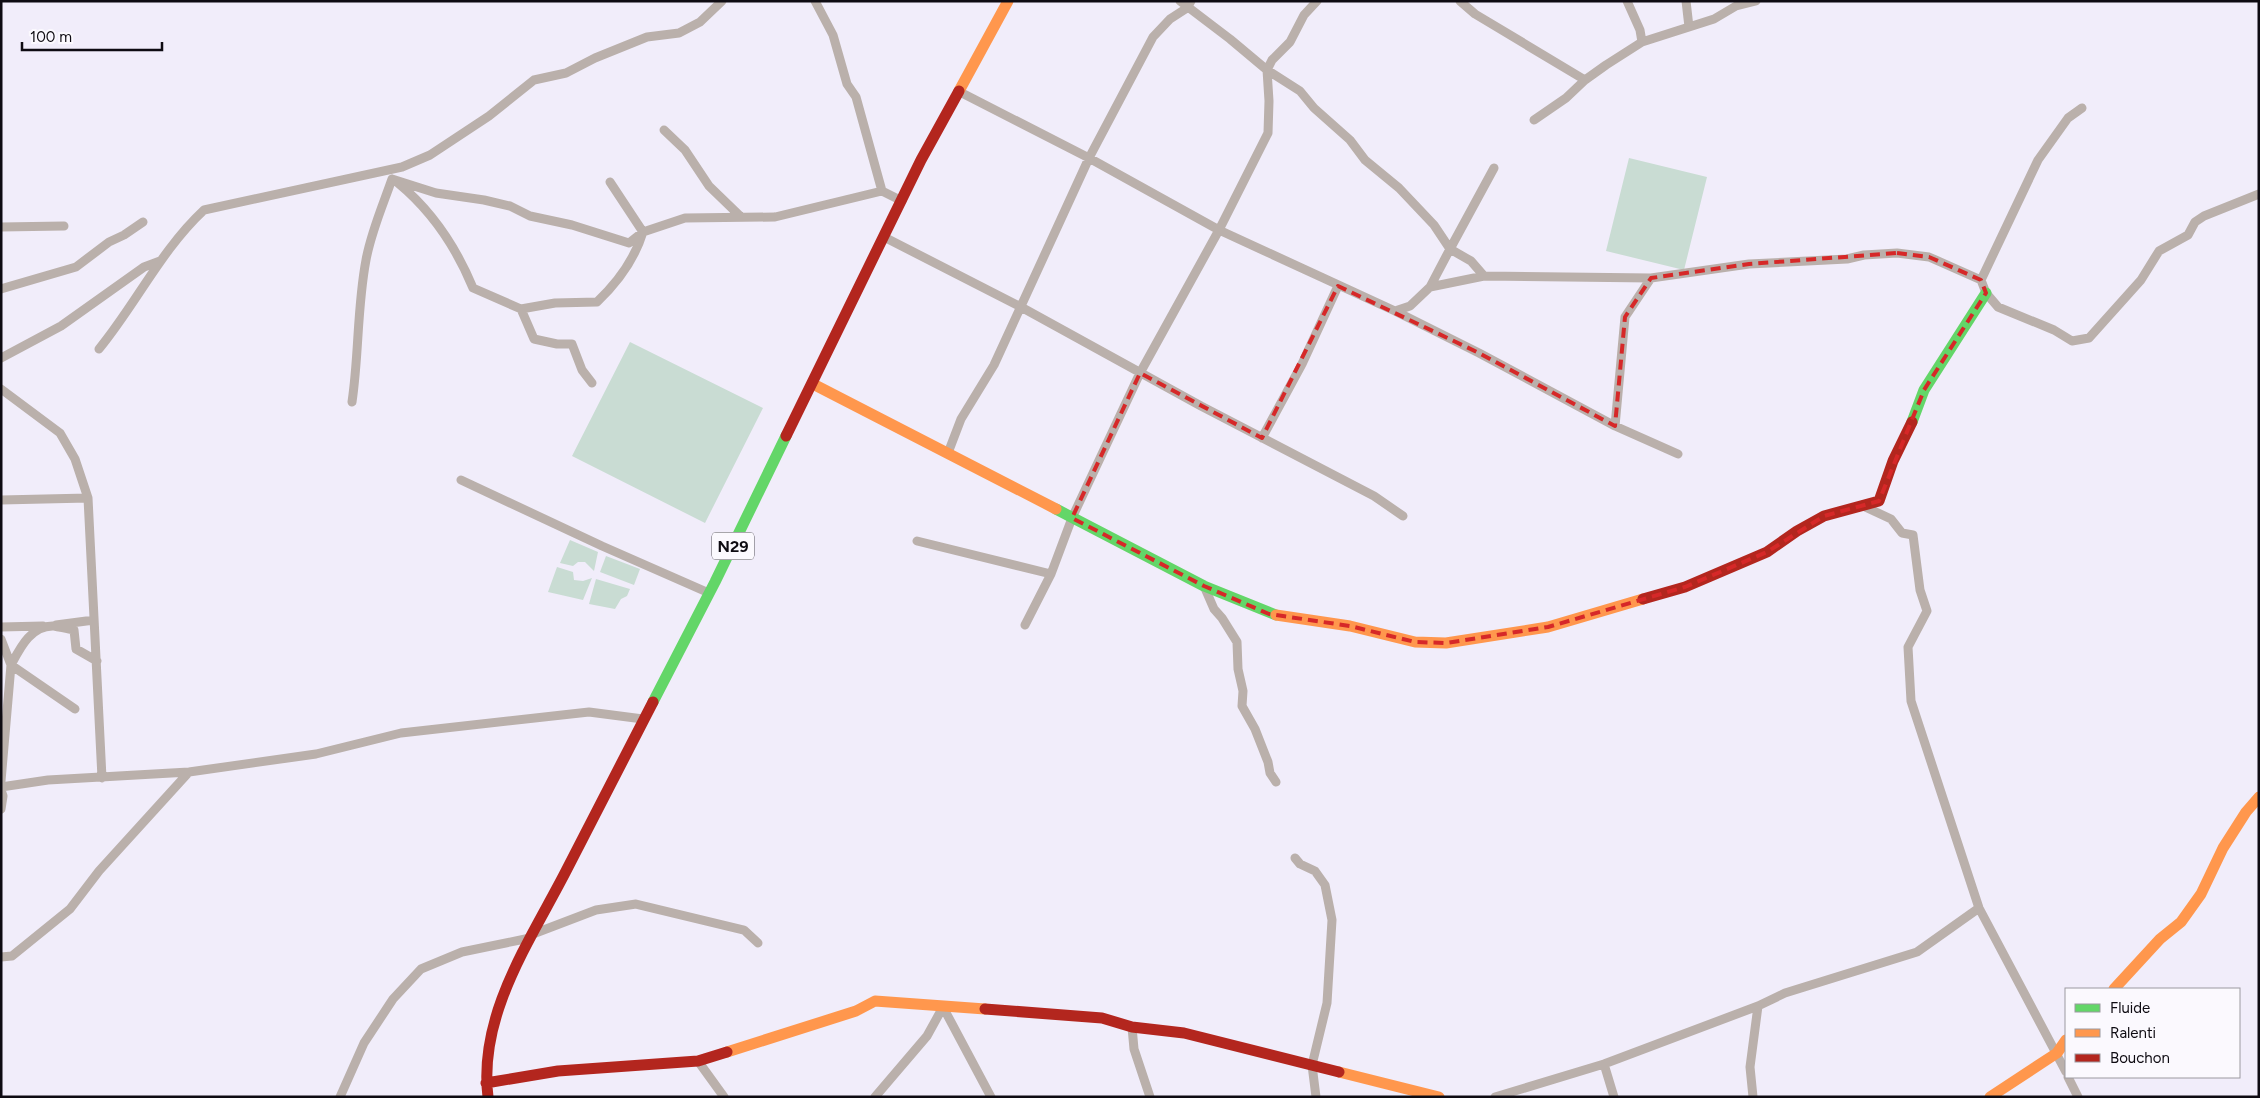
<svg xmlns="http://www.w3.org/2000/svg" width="2260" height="1098" viewBox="0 0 2260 1098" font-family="Figtree,sans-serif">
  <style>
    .green { fill: #c9dcd3 }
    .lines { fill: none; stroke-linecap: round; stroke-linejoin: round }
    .street { stroke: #bab0ab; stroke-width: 9 }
    .fast { stroke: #63d668; stroke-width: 11 }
    .slow { stroke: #ff974d; stroke-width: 11 }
    .jam { stroke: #b3261e; stroke-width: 11 }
    .marked { fill: none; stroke: #d62828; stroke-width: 4; stroke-dasharray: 10 6; stroke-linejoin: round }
    .labels { text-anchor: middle; stroke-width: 5; stroke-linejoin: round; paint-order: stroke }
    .shield { fill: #fbf9fe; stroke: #555259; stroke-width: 1 }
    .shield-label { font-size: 16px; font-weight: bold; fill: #0e0b12 }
  </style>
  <rect width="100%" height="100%" fill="#f1edfa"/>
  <path class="green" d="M1629,158L1707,177L1684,270L1606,251Z
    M630,342L763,408L705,523L572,456Z
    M570,540L598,552L594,571L585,562H578L573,566L560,563Z
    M606,556L640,569L634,585L600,572Z
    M557,567L573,572L574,580L583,581L592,578L583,600L548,592Z
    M596,579L630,589L627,596L621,599L615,609L589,604Z"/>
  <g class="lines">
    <path class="street" d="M815,1L833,35L847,84L856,97L882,191
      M1317,1L1304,15L1290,42L1272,60L1267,70L1300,91L1314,108L1350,140L1365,160L1399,188L1434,225L1450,249L1430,287
      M1460,1L1475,14L1585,80
      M1627,1L1640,30L1642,42
      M1686,1L1689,27
      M958,91L1089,158L1219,230L1395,311L1479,353L1615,426L1678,454
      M1534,120L1566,98L1585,80L1606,65L1642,42L1714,19L1736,6L1756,1
      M664,130L685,150L709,186L740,216
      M392,179L436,193L484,200L510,206L530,216L572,225L629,243L643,232L685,218L775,217L882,191L902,201
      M398,183C432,211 456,247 473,288L521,309L534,339L557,344H572L582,370L592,383
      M1,227L64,226
      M884,237L1021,307L1201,406L1374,496L1403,516
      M1484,276L1471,261L1450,249L1494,168
      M1981,280L2038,160L2068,118L2082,108
      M1,289L76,267L109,242L124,235L143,222
      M521,309L555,303L597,302C617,283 635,258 643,232L610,182
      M1395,311L1410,306L1430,287L1484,276L1651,278L1749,264L1847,259L1864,255L1897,253L1929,257L1981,280L1986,293L1998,307L2054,330L2072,341L2089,338L2141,280L2159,251L2188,235L2195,222L2204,216L2259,194
      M99,349C136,304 161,250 204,210L402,167L430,155L489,116L534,80L566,73L595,58L647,37L679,33L700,22L722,1
      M1,358L61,326L144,267L160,261
      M1,389L60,433L75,459L88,498L102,778
      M352,402C359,355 357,307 366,260C371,232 383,205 392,179
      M1615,426L1625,317L1651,278
      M1262,438L1302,364L1338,286
      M948,453L961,419L994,365L1089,158L1153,37L1170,19L1187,8L1191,1
      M461,480L602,546L709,593
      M1,500L88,498
      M1863,506L1891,519L1902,533L1913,535L1920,590L1927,611L1908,647L1911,701L1979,908L2066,1072
      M917,541L1051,574
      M1204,586L1214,609L1222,618L1237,642L1238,669L1243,691L1242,706L1255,729L1268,762L1270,773L1276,782
      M56,625L94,620
      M1025,625L1051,574L1072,518L1140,373L1219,230L1268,133L1269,101L1267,70L1230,39L1180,1
      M1,627L43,626
      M1,639L11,665L1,781
      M75,709L11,665C20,648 31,625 54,626C60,627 67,629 74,630L76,649L97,661
      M1,787L48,780L189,772L316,754L401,733L589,712L643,719
      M1,790L3,796L1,809
      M1295,858L1300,864L1315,871L1325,885L1332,920L1327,1003L1312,1065L1316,1097
      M533,934L596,910L636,904L744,930L758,943
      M1,957L12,956L70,909L99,871L189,772
      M943,1007L991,1097
      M1132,1027L1134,1049L1150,1097
      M698,1061L724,1097
      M1604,1064L1614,1097
      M2068,1077L2078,1097
      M340,1097L364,1043L393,999L421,969L462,952L530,938
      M875,1097L927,1036L943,1007
      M1495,1097L1604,1064L1758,1006L1785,993L1917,952L1979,908
      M1753,1097L1750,1067L1758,1006"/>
    <path class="fast" d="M1912,422L1924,390L1986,293
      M1056,509L1204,586L1276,615
      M653,702L715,582L786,436"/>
    <path class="slow" d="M959,91L1008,1
      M813,384L1056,509
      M1276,615L1350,626L1415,642L1446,643L1548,627L1643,599
      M2114,989L2160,939L2181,922L2201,894L2223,848L2246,812L2259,797
      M727,1052L856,1011L875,1001L985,1009
      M1339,1072L1439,1097
      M1990,1097L2057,1053L2066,1040"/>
    <path class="jam" d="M786,436L921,160L959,91
      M1643,599L1685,587L1767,552L1797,531L1824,516L1879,501L1893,461L1912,422
      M985,1009L1102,1018L1132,1027L1184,1033L1339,1072
      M486,1083L558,1071L698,1061L727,1052
      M488,1097C478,1015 530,941 566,871C595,814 624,758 653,702"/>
  </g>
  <path class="marked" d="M1897,253L1929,257L1981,280L1986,293L1924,390L1879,501L1824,516L1767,552L1685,587L1548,627L1446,643L1415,642L1350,626L1269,614L1204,586L1072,518L1140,373L1262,438L1338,286L1479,353L1615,426L1625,317L1651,278L1749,264Z"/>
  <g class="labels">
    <rect class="shield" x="712" y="532.5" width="42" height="27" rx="4"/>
    <g class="shield-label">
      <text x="733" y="552">N29</text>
    </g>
  </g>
  <rect width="2260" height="1098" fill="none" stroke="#0e0b12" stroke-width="5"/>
  <rect x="2065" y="988" width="175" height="90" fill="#fbf9fe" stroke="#9c9aa0"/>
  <rect x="2075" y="1004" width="25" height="8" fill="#63d668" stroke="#9c9aa0"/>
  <text x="2110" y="1013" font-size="15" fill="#0e0b12">Fluide</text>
  <rect x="2075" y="1029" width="25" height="8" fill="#ff974d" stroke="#9c9aa0"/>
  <text x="2110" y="1038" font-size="15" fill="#0e0b12">Ralenti</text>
  <rect x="2075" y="1054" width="25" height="8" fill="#b3261e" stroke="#9c9aa0"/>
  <text x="2110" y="1063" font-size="15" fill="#0e0b12">Bouchon</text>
  <path d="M22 42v8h140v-8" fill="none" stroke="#0e0b12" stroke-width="2.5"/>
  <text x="30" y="42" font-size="15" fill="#0e0b12" stroke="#fbf9fe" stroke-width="4" paint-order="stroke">100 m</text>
</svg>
